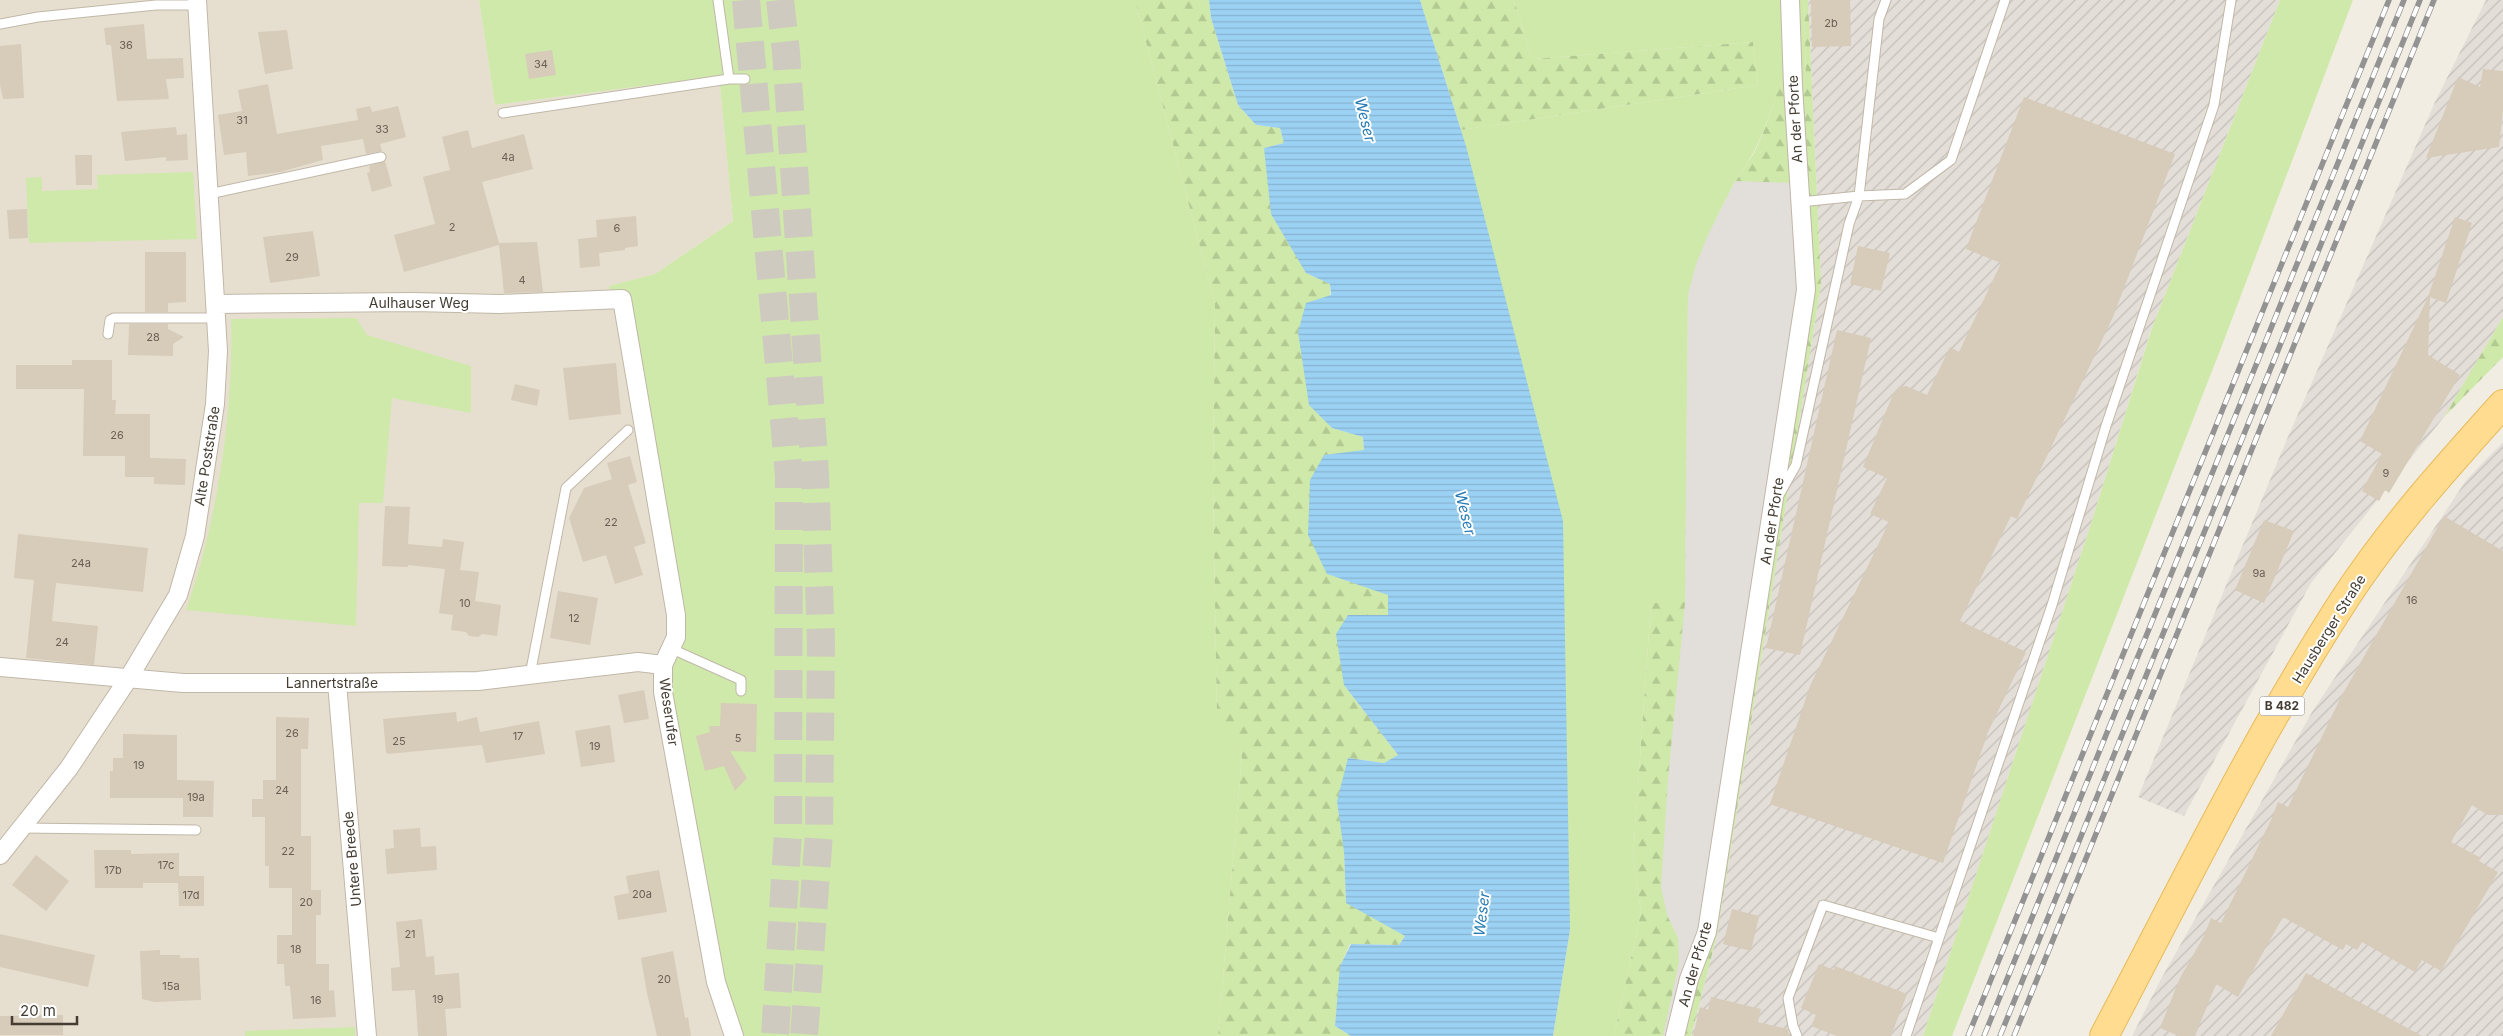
<svg xmlns="http://www.w3.org/2000/svg" width="2503" height="1036" viewBox="0 0 2503 1036" font-family="Inter,sans-serif">
  <style>
    .residential { fill: #e6dfd0 }
    .industrial { fill: url(#industrial-furrows) }
    .grass { fill: #cee9a9 }
    .forest { fill: url(#forest-firs) }
    .parking { fill: #e2dfdb }
    .water { fill: url(#water-rules) }
    .building { fill: #d7cbba }
    .lines { fill: none; stroke-linecap: round; stroke-linejoin: round }
    .highway-tunnel { stroke: #cfcabf; stroke-width: 28; stroke-dasharray: 28 14; stroke-linecap: butt }
    .lane-casing { stroke: #c1b7a8; stroke-width: 11 }
    .street-casing { stroke: #c1b7a8; stroke-width: 20 }
    .primary-casing { stroke: #e8ba5b; stroke-width: 30 }
    .lane { stroke: #fff; stroke-width: 9 }
    .street { stroke: #fff; stroke-width: 18 }
    .primary { stroke: #ffdc8f; stroke-width: 28 }
    .rail-casing { stroke: #939393; stroke-width: 5.5 }
    .rail { stroke: #fff; stroke-width: 4; stroke-dasharray: 11; stroke-linecap: butt }
    .labels { text-anchor: middle; stroke-width: 4; stroke-linejoin: round; paint-order: stroke }
    .number-label { font-size: 11px; fill: #696055 }
    .shield { fill: #fff; stroke: #7c7770; stroke-width: 1 }
    .shield-label { font-size: 12px; font-weight: bold; fill: #443d33 }
    .street-label { font-size: 14px; fill: #443d33; stroke: #fff }
    .water-label { font-size: 15px; font-style: italic; fill: #287cb3; stroke: #fff }
  </style>
  <defs>
    <pattern id="industrial-furrows" width="10" height="10" patternUnits="userSpaceOnUse" patternTransform="scale(1.25)"><rect width="10" height="10" fill="#e4ded8"/><path d="M-1 1l2-2M0 10L10 0M9 11l2-2" fill="none" stroke="#c5bfba"/></pattern>
    <pattern id="forest-firs" width="22" height="20" patternUnits="userSpaceOnUse" patternTransform="scale(1.25)"><rect width="22" height="20" fill="#cee9a9"/><path d="M5 1l3.5 6h-7zM16 11l3.5 6h-7z" fill="#b2c992"/></pattern>
    <pattern id="water-rules" width="6" height="5" patternUnits="userSpaceOnUse" patternTransform="scale(1.25)"><rect width="6" height="5" fill="#9bd1f3"/><path d="M0 2.5h6" fill="none" stroke="#87b4d1"/></pattern>
  </defs>
  <rect width="100%" height="100%" fill="#f2ede2"/>
  <path class="residential" d="M0,0H479L495,105L719,76L733,221L655,274L609,286L678,626L740,1036H0Z"/>
  <path class="industrial" d="M1808,0H2280L2150,333L2089,530L1923,1036H1691L1717,935L1821,284Z
    M2486,0H2503V317L2444,417L2311,583L2184,816L2138,797L2287,439L2435,102Z
    M2503,442V1036H2132L2161,979L2312,712L2467,479Z"/>
  <path class="grass" d="M479,0H1135L1215,304L1213,484L1217,719L1242,755L1218,1036H740L720,989L660,669L678,626L609,286L655,274L733,221L719,76L495,105Z
    M1514,0H1804L1806,82L1778,85C1772,109 1765,131 1753,153C1748,163 1741,172 1735,182C1715,218 1699,255 1688,295L1685,603H1651L1633,857L1641,912L1614,1036H1553L1570,930L1461,130L1758,85L1753,42L1532,59Z
    M2280,0H2353L2221,348L1952,1036H1923L2089,530L2152,328Z
    M193,172L197,239L29,243L26,178L42,177V191L98,189L97,175Z
    M356,318L367,335L471,366V413L392,398L383,503H359L356,626L186,610C217,523 234,411 231,319Z
    M355,1027V1036H245V1031Z"/>
  <path class="forest" d="M1135,0H1209L1211,18L1238,105L1256,125L1280,128L1284,143L1264,148L1306,273L1330,284L1332,428L1363,437L1364,450L1327,574L1388,594V615H1348L1344,685L1398,755L1384,763L1349,758L1344,852L1346,902L1405,936L1399,945L1350,944L1341,964L1335,1026L1351,1036H1218L1242,755L1217,720L1213,484L1215,304Z
    M1420,0H1514L1532,59L1753,42L1758,85L1461,130Z
    M1804,0H1808L1821,284L1717,935L1691,1036H1614L1641,912L1633,857L1651,603L1685,602L1688,295C1699,255 1715,218 1735,182C1741,172 1748,163 1754,153C1765,131 1772,109 1778,85L1806,82Z
    M2503,317V357L2444,417Z"/>
  <path class="parking" d="M1735,181L1797,183L1802,291L1702,932L1675,1036H1663L1679,962L1678,938L1667,915L1661,887L1668,779L1685,603L1688,295L1696,264L1708,235Z"/>
  <path class="water" d="M1209,0H1420L1466,146L1563,521L1570,930L1553,1036H1351L1335,1026L1340,966L1351,944L1399,945L1405,936L1346,903L1344,852L1337,801L1348,758L1384,763L1398,755L1344,685L1336,634L1348,615H1388V595L1327,574L1308,535L1310,480L1324,455L1364,450L1363,437L1332,428L1309,405L1298,332L1306,303L1331,295L1330,284L1306,273L1271,214L1264,148L1284,143L1280,128L1256,125L1238,105L1211,18Z"/>
  <path class="building" d="M1811,0H1850L1851,46L1812,47Z
    M144,24L147,59L183,58L184,78L166,79L169,99L117,101L111,45H106L104,28Z
    M287,30L293,69L265,74L258,32Z
    M21,44L24,98L3,99L0,85V46Z
    M552,50L556,75L529,79L525,54Z
    M2483,69L2503,71V110L2499,147L2426,158L2458,77L2480,87Z
    M268,84L277,134L358,120L356,109L370,106L372,112L398,106L406,137L380,144L382,151L366,154L363,139L321,146L323,160L280,172L248,176L246,152L224,155L218,115L242,111L238,90Z
    M2024,97L2175,154L2113,317L2017,519L2011,516L1960,621L2026,652L1988,732L1943,863L1770,804L1810,686L1889,522L1870,514L1887,478L1863,467L1894,392L1899,387L1906,386L1927,395L1950,347L1959,352L2001,263L1966,249Z
    M176,127L177,135L187,134L188,160L166,161V157L125,161L121,132Z
    M468,130L472,148L524,134L533,169L482,182L499,243L537,242L543,292L504,293L499,245L404,272L394,235L435,224L423,177L450,170L442,137Z
    M75,155H92V185H76Z
    M385,161L392,186L372,192L367,173L370,172L369,166Z
    M27,209L28,238L9,239L7,210Z
    M636,216L638,246L625,248V250L599,253L598,241L600,266L580,268L578,239L597,237L596,220Z
    M2455,217L2472,223L2446,303L2430,297L2428,355L2460,375L2389,493L2385,490L2379,501L2362,491L2382,454L2360,441L2428,297Z
    M313,231L320,276L270,283L263,237Z
    M1858,246L1890,253L1881,291L1850,284Z
    M145,252H186V302L168,303V312H145Z
    M129,324H168V329L184,337L173,344V356L128,355Z
    M1837,330L1871,338L1800,655L1766,648Z
    M72,360H112V400H116L115,414H150V458L186,459L185,485L154,484V477H125V456H83L84,389H16V365H72Z
    M616,363L621,414L569,420L563,368Z
    M515,384L540,390L537,406L511,400Z
    M630,456L637,482L628,485L646,543L634,547L643,575L615,584L606,555L583,562L569,518L584,488L612,479L607,463Z
    M385,506L410,507L408,544L442,547L443,539L464,542L460,570L479,572L475,601L501,605L497,636L482,634L478,637L469,636L466,632L451,630L453,615L439,613L445,569L408,565V567L382,566Z
    M2444,516L2503,551V815H2488L2472,805L2451,842L2481,858L2479,861L2498,872L2441,971L2422,960L2415,972L2362,942L2357,950L2346,944L2343,950L2283,917L2238,997L2216,984L2195,1036H2179L2160,1028L2180,978L2204,936L2211,918L2221,923L2271,820L2278,802L2288,807L2341,697Z
    M2264,520L2294,531L2264,603L2235,590Z
    M18,534L148,548L143,592L56,583L52,621L98,626L94,665L26,658L34,580L14,578Z
    M558,591L598,598L590,645L550,638Z
    M644,690L649,719L624,723L618,695Z
    M721,703L757,704L756,752L730,751L747,778L735,791L724,766L705,771L696,736L710,732L709,726H720Z
    M456,712L457,722L477,717L480,732L539,721L545,754L486,763L482,745L388,754L386,752L383,719Z
    M276,717L309,718L308,749H301V836H311V890H321V915H316V964H329V991L334,990L336,1017L293,1019L290,986H285L284,964H277V935H292V888H269V866H265V817H252V799H263V780H276Z
    M610,725L615,762L581,767L575,731Z
    M123,734L177,735V780L214,781L213,817H183V798H110V771H113V758H123Z
    M420,828L421,847L436,846L437,870L387,874L385,849L394,848L393,830Z
    M94,850H131V854L179,853V876H204V906H179L178,883H143V888H95Z
    M36,855L69,881L46,911L12,885Z
    M659,870L667,912L618,920L614,896L629,893L626,876Z
    M1732,909L1759,916L1751,951L1723,944Z
    M422,919L426,957L434,956L435,975L459,973L461,1008L445,1009L447,1036H418L415,990L392,991L391,968L400,967L396,922Z
    M0,934L95,955L88,987L0,967Z
    M160,950V955H180V958H199L201,1000L155,1002L142,999L140,951Z
    M673,951L685,1018L688,1017L691,1036H657L647,993L641,958Z
    M1819,964L1834,970L1835,966L1907,994L1891,1036H1837L1811,1026L1816,1015L1801,1008Z
    M2306,973L2422,1036H2271Z
    M1711,997L1761,1009L1758,1022L1788,1029L1789,1036H1693L1700,1007L1708,1010Z
    M63,1015V1035H0V1016Z"/>
  <g class="lines">
    <path class="highway-tunnel" d="M746,0L789,476L788,833L775,1036
      M780,0L786,52L815,474L821,643L819,833L804,1036"/>
    <g class="lane-casing">
      <path id="lane" d="M0,24L38,17L156,5H197
        M729,79H745
        M503,113L729,79L718,0
        M209,194L381,157
        M1800,202L1859,196L1905,194L1951,160L2005,0
        M108,334L110,320L114,318H216
        M1779,495L1796,465L1849,224L1859,196L1879,19L1886,0
        M672,649L741,680V691
        M530,675L566,488L628,430
        M21,828L196,830
        M1939,938L2052,605L2105,429L2214,105L2231,0
        M1797,1036L1793,1026L1788,998L1823,905L1939,938L1906,1036"/>
    </g>
    <g class="street-casing">
      <path id="street" d="M215,304L413,302L500,304L622,299L676,615V637L663,665V692L716,982L734,1036
        M0,667L183,683H337L478,681L638,662L663,665
        M337,683L367,1036
        M0,855L69,768L128,679L178,595L195,536L215,404L218,351L197,0
        M1675,1036L1689,979L1707,932L1806,290L1793,86L1790,0"/>
    </g>
    <g class="primary-casing">
      <path id="primary" d="M2104,1036C2182,889 2255,737 2346,597C2392,527 2448,465 2503,404"/>
    </g>
    <use href="#lane" class="lane"/>
    <use href="#street" class="street"/>
    <use href="#primary" class="primary"/>
    <g class="rail-casing">
      <path id="rail" d="M1968,1036L2389,0
        M1984,1036L2404,0
        M2000,1036L2420,0
        M2014,1036L2434,0"/>
    </g>
    <use href="#rail" class="rail"/>
  </g>
  <g class="labels">
    <g class="number-label">
      <text x="1831" y="27">2b</text>
      <text x="126" y="49">36</text>
      <text x="541" y="68">34</text>
      <text x="242" y="124">31</text>
      <text x="382" y="133">33</text>
      <text x="508" y="161">4a</text>
      <text x="452" y="231">2</text>
      <text x="617" y="232">6</text>
      <text x="292" y="261">29</text>
      <text x="522" y="284">4</text>
      <text x="153" y="341">28</text>
      <text x="117" y="439">26</text>
      <text x="2386" y="477">9</text>
      <text x="611" y="526">22</text>
      <text x="81" y="567">24a</text>
      <text x="2259" y="577">9a</text>
      <text x="2412" y="604">16</text>
      <text x="465" y="607">10</text>
      <text x="574" y="622">12</text>
      <text x="62" y="646">24</text>
      <text x="292" y="737">26</text>
      <text x="518" y="740">17</text>
      <text x="738" y="742">5</text>
      <text x="399" y="745">25</text>
      <text x="595" y="750">19</text>
      <text x="139" y="769">19</text>
      <text x="282" y="794">24</text>
      <text x="196" y="801">19a</text>
      <text x="288" y="855">22</text>
      <text x="166" y="869">17c</text>
      <text x="113" y="874">17b</text>
      <text x="642" y="898">20a</text>
      <text x="191" y="899">17d</text>
      <text x="306" y="906">20</text>
      <text x="410" y="938">21</text>
      <text x="296" y="953">18</text>
      <text x="664" y="983">20</text>
      <text x="171" y="990">15a</text>
      <text x="438" y="1003">19</text>
      <text x="316" y="1004">16</text>
    </g>
    <rect class="shield" x="2259.5" y="696.5" width="45" height="19" rx="4"/>
    <g class="shield-label">
      <text x="2282" y="710">B 482</text>
    </g>
    <g class="street-label">
      <text transform="translate(1795 119) rotate(-93)" y="5">An der Pforte</text>
      <text x="419" y="308">Aulhauser Weg</text>
      <text transform="translate(207 456) rotate(-81)" y="5">Alte Poststraße</text>
      <text transform="translate(1772 521) rotate(-81)" y="5">An der Pforte</text>
      <text transform="translate(2329 629) rotate(-58)" y="5">Hausberger Straße</text>
      <text x="332" y="688">Lannertstraße</text>
      <text transform="translate(669 712) rotate(82)" y="5">Weserufer</text>
      <text transform="translate(352 859) rotate(-95)" y="5">Untere Breede</text>
      <text transform="translate(1695 964) rotate(-74)" y="5">An der Pforte</text>
    </g>
    <g class="water-label">
      <text transform="translate(1365 120) rotate(76)" y="5">Weser</text>
      <text transform="translate(1465 513) rotate(76)" y="5">Weser</text>
      <text transform="translate(1482 914) rotate(-83)" y="5">Weser</text>
    </g>
  </g>
  <path d="M12 1016v8h65v-8" fill="none" stroke="#443d33" stroke-width="2.5"/>
  <text x="20" y="1016" font-size="15" fill="#443d33" stroke="#ffffff" stroke-width="4" paint-order="stroke">20 m</text>
</svg>
